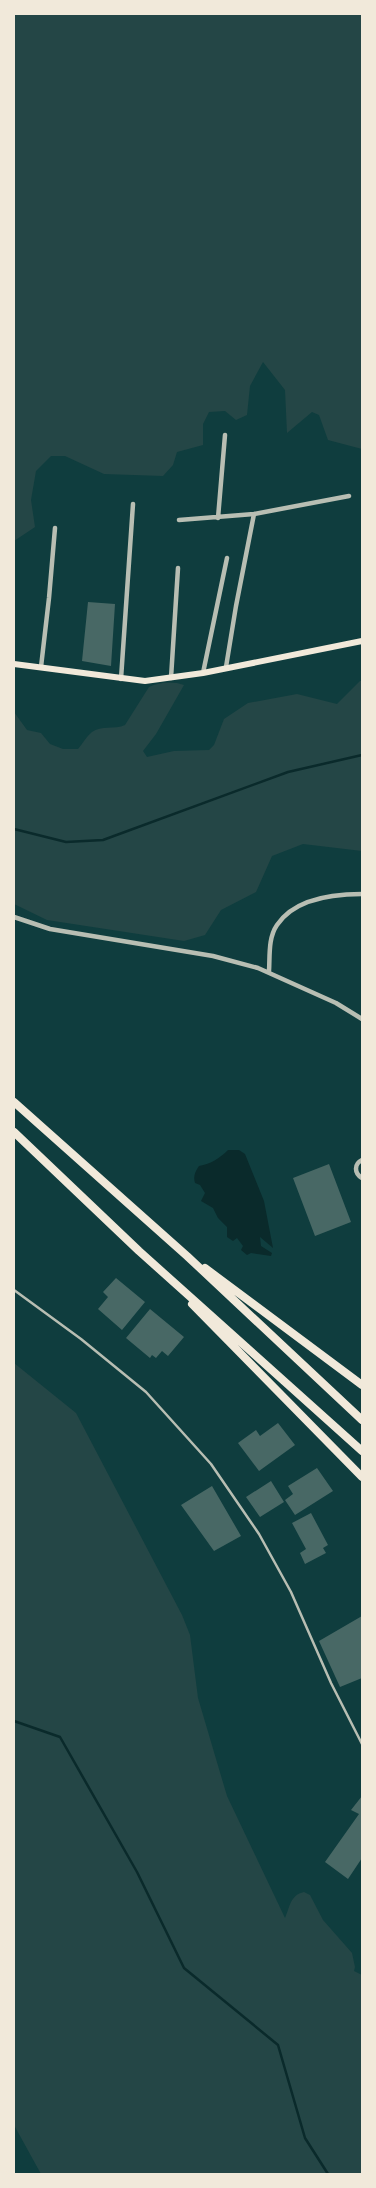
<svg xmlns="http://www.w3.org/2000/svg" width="376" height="2188" viewBox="0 0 376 2188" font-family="'Public Sans',sans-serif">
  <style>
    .green { fill: #244646 }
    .water { fill: #0a2a2b }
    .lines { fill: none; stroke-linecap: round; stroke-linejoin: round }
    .stream { stroke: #0a2a2b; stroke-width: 2.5 }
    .building { fill: #486865 }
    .service { stroke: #b8beb3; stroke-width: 2.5 }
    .minor { stroke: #b8beb3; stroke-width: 4.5 }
    .secondary { stroke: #f1e9da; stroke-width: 6 }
    .trunk { stroke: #f1e9da; stroke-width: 8 }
  </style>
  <rect width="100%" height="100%" fill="#0f3d3e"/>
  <path class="green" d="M14,14H362V449L328,440L319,415L312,412L287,433L285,390L263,362L250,386L247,415L236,420L225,411L209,412L203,424V445L177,452L173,465L163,476L104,474L65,456H51L36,471L31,500L35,527L14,541Z
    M360,681H362V851L303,844L272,856L256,892L221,910L205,935L184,941L47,920L14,904V712L27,730L41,733L50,744L63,749H78C83,743 87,736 92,732C101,725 115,730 125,725L149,687C159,682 173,681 184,685L156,734L143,751L147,757L174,751L209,750L214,745L224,719L248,703L297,694L337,704Z
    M14,1363L76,1413L182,1615L190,1635L198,1698L227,1796L285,1918C290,1907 290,1895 304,1892L310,1895L323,1920L352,1953L355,1967L354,1971L362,1975V2174H41L14,2125Z"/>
  <path class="water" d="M228,1150H239L245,1154L264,1201L273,1248L260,1237L261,1246L272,1253L271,1256L251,1253L247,1255L241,1250L243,1246L237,1238L233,1241L227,1237V1227L218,1218L213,1208L201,1201L205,1193L200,1185L195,1183C193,1176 195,1172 199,1166C211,1164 220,1158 228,1150Z"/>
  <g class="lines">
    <path class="stream" d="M14,829L66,842L103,840L288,772L362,755
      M14,1721L60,1737L137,1872L184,1968L278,2045L305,2138L328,2174"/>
  </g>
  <path class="building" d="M88,602L115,604L111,666L82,661Z
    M329,1164L351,1222L315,1236L293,1178Z
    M116,1278L145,1302L122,1330L98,1309L108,1297L103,1292Z
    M150,1309L184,1337L168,1356L162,1351L156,1358L152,1355L150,1358L126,1338Z
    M278,1423L295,1445L259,1471L238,1443L256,1430L260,1436Z
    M317,1468L333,1491L295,1515L285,1500L293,1494L288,1486Z
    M271,1481L284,1502L260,1517L246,1497Z
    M212,1486L241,1536L214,1551L181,1505Z
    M311,1513L328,1545L323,1548L326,1553L305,1564L300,1553L306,1549L292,1523Z
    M362,1616V1678L340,1687L319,1641Z
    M362,1796V1858L348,1879L325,1862L359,1814L351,1810Z"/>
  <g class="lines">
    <path class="service" d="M14,1290L81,1339L146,1392L211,1464L259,1534L291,1592L331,1683L362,1744"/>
    <path class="minor" d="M218,518L225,435
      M179,520L254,514L349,496
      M41,667L49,598L55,528
      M226,667L236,606L254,514
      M203,673L227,558
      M171,678L178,568
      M121,679L133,504
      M14,917L50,929L213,956L258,968L336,1003L362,1019
      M269,971C270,956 268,938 277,925C295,898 333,894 362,894
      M362,1160C354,1164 354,1173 362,1178"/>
    <path class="secondary" d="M14,664L145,681L203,673L362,641"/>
    <path class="trunk" d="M14,1102L187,1256L362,1420
      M14,1132L139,1251L362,1451
      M205,1268L362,1385
      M192,1304L362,1477"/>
  </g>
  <rect width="376" height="2188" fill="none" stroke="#f1e9da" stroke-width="30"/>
</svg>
